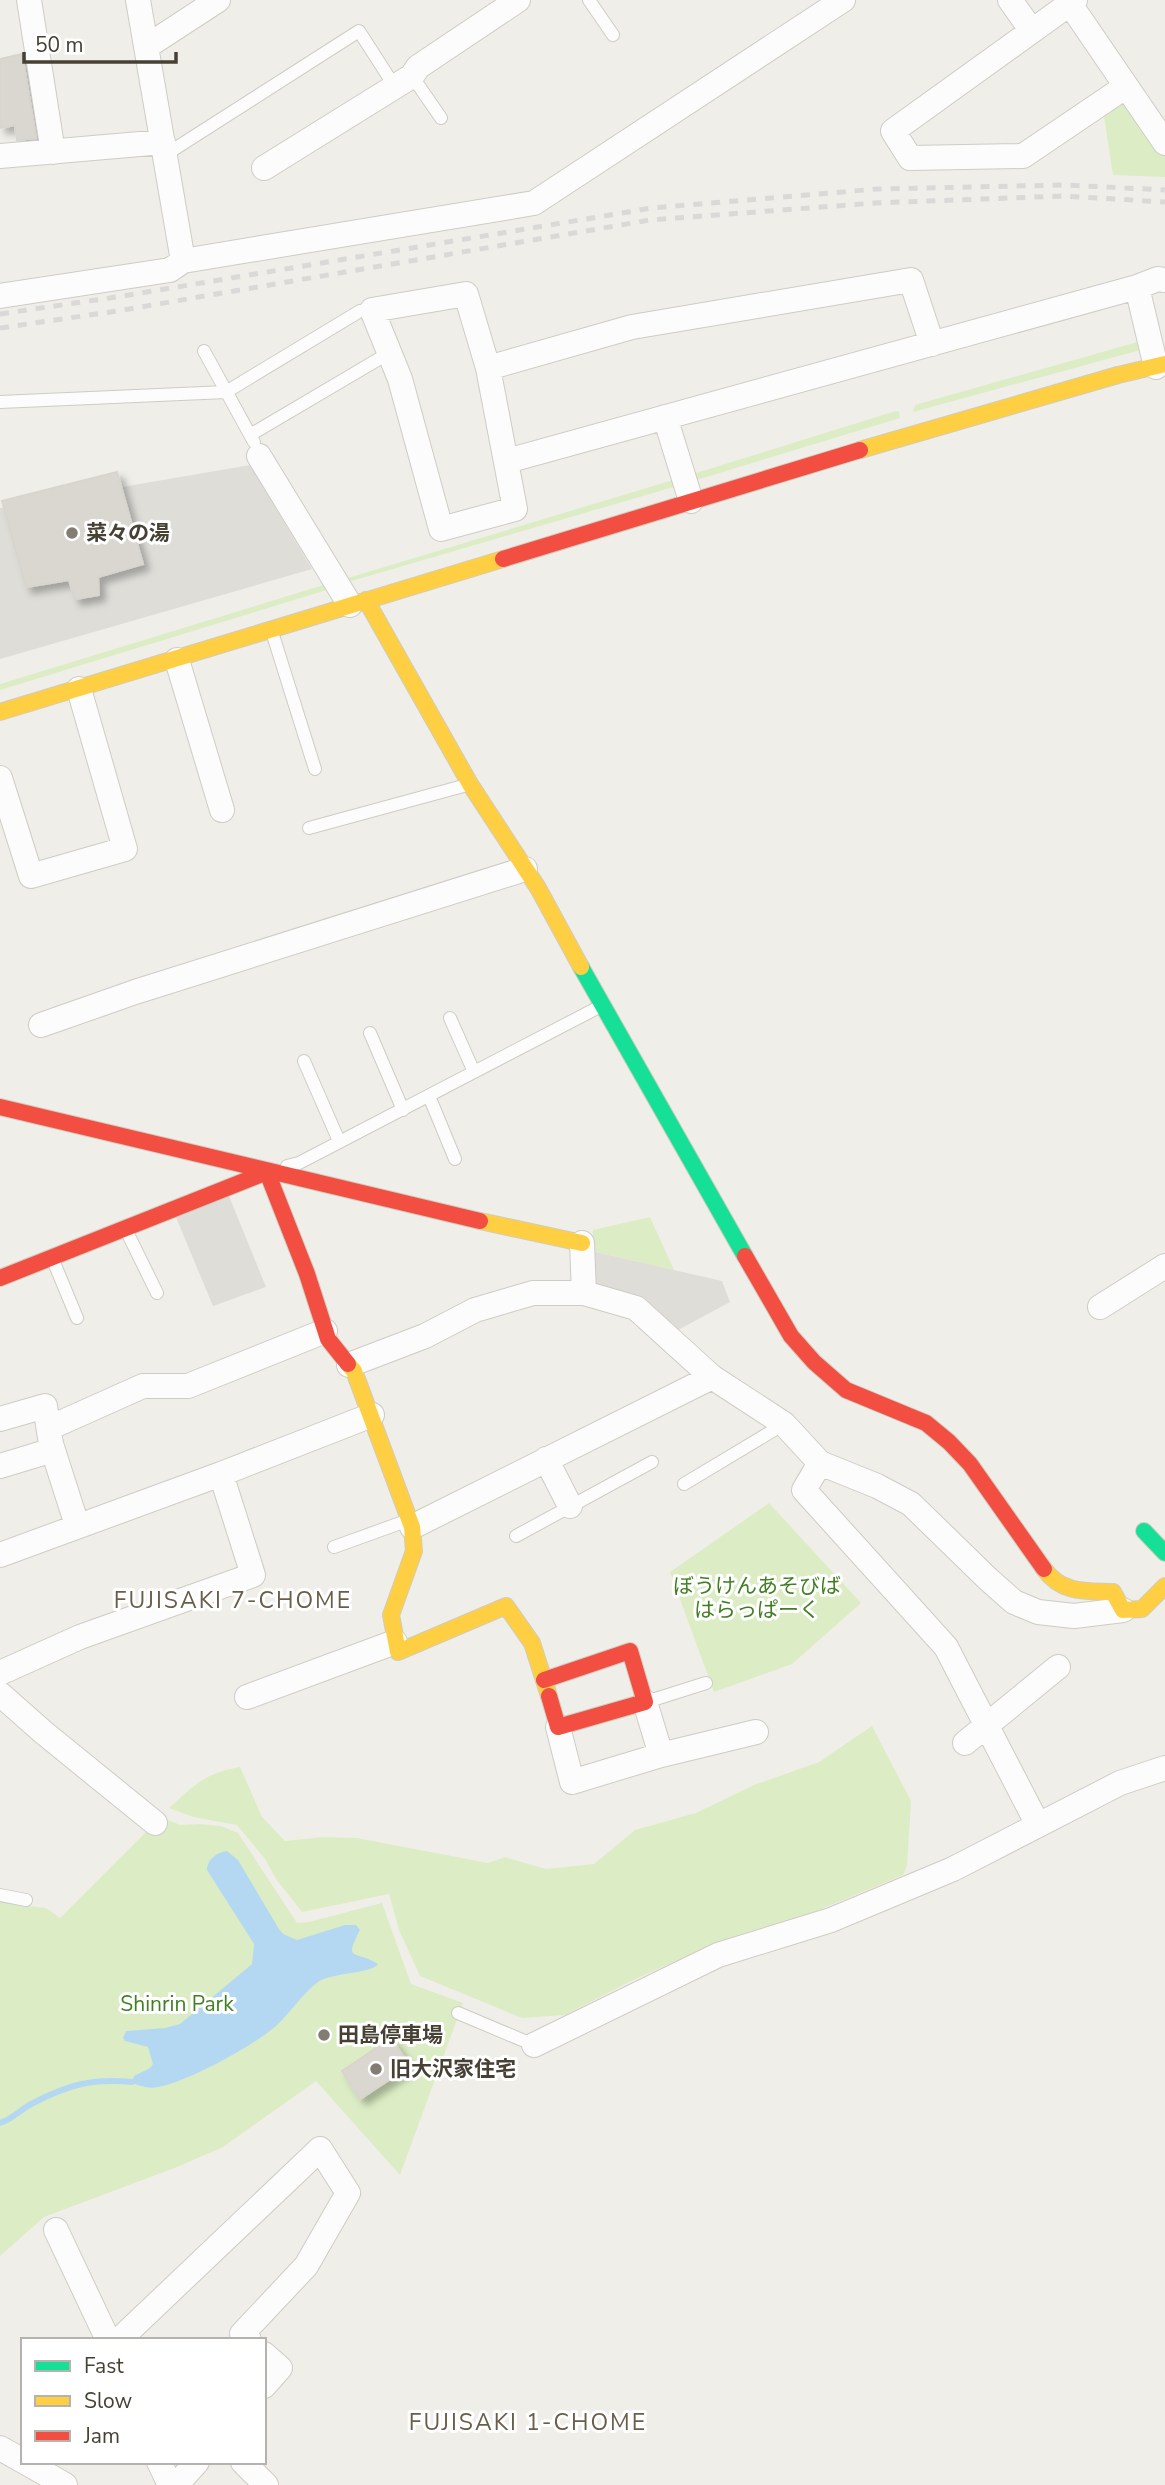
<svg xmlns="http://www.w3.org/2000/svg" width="1165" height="2485" viewBox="0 0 1165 2485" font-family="'Nunito Sans','Noto Sans JP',sans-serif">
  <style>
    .green { fill: #dcedc5 }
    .parking { fill: #dfddd8 }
    .water { fill: #b4d8f2 }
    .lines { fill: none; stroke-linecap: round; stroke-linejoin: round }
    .stream { stroke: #b4d8f2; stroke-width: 6 }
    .building { fill: #dad7d1; stroke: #d8d5ce; stroke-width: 2; filter: url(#shadow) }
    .lane-casing { stroke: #ceccc5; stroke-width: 14 }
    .street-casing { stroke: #ceccc5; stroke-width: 26 }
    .fast-casing { stroke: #d0ccbe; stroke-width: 18 }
    .slow-casing { stroke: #d0ccbe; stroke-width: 18 }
    .jam-casing { stroke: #d0ccbe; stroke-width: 18 }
    .lane { stroke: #fdfcfc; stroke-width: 12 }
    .street { stroke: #fdfcfc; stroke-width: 24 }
    .fast { stroke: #16e098; stroke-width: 16 }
    .slow { stroke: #ffcf43; stroke-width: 16 }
    .jam { stroke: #f24e42; stroke-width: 16 }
    .rail { stroke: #d9d9d8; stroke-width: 5; stroke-dasharray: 9 9; stroke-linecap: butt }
    .poi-dot { fill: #827d73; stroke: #fff; stroke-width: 2.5 }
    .labels { text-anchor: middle; stroke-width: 6; stroke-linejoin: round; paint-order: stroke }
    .poi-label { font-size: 21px; font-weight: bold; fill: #474034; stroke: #fff; text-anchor: start }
    .park-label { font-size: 21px; fill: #427e22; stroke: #fff }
    .neighbourhood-label { font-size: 23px; letter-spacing: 2px; fill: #6a5e4a; stroke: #fff }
  </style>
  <defs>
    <filter id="shadow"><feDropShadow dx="6" dy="6" stdDeviation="3.5" flood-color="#0004"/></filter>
  </defs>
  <rect width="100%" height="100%" fill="#f0eee8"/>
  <path class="green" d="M1120,99L1165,152V177L1113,175L1103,110Z
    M1141,341L1144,349L913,412L915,405Z
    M896,411L899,412L900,418L693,481V474Z
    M673,480L677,486L348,582V578Z
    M327,584L330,589L0,690V684Z
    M650,1217L674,1270L591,1251L593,1230Z
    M769,1503L861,1603L792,1664L714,1692L670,1572Z
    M872,1726L911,1801L907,1866L903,1875L814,1912L685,1957L633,1980L565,2015L522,2018L420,1976L399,1930L389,1894L302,1912L276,1879L265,1859L237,1825L193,1817L169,1808C196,1784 203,1774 240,1767L262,1817L285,1841L324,1837L357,1838L488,1863L505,1857L546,1869L594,1864L635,1830L696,1813L754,1785L819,1762Z
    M161,1817L180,1825L200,1824L221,1826L238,1833L297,1923L309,1922L382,1903L411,1984L463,2003L400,2175L316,2081L223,2147L177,2167L44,2217L0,2256V1899L12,1904L46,1908L60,1918Z"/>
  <path class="parking" d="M250,465L312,569L0,659V508Z
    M229,1196L266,1287L213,1306L175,1215Z
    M591,1251L722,1281L730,1302L678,1330L594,1288Z"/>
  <path class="water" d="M227,1851L238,1860L279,1929L283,1934L297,1940L345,1925H356L360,1930C343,1963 355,1949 378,1964C371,1974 333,1972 318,1982C302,1994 291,2012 277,2025C257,2044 185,2083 158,2087C148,2089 141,2086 132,2083L134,2076L150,2068L153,2064L148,2047L125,2041L123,2038L126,2031L165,2028L180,2024L252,1964L254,1944L207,1870C207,1860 217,1852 227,1851Z"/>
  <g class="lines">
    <path class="stream" d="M0,2123C13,2119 21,2109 33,2103C68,2085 92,2078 132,2082"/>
  </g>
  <path class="building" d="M22,54L36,138L17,140L15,125L0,128V59Z
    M117,472L143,564L98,577L99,595L75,599L69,580L26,587L2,501Z
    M391,2038L410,2066L360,2099L342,2071Z"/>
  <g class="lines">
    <g class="lane-casing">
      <path id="lane" d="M589,0L613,35
        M412,76L441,118
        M165,155L359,31L395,87
        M204,351L254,442
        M0,402L226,392L360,311L372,310
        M250,435L389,353
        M272,632L315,769
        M309,828L467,785
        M450,1018L474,1072
        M370,1033L403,1110
        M304,1061L339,1141
        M429,1096L455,1159
        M287,1166L299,1163L601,1006
        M126,1230L157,1293
        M53,1260L77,1318
        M684,1484L784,1424
        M516,1536L652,1462
        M334,1547L406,1521
        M646,1702L706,1683
        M0,1895L26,1900
        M458,2013L534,2045"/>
    </g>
    <g class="street-casing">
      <path id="street" d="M29,0L53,152
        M138,0L183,261
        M1010,0L1032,31
        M1075,0L893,131L910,158L1023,156L1125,87
        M1070,4L1165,143
        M146,47L218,0
        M0,156L163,142
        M264,168L412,76L418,67L518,0
        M0,296L170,270L183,261L534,203L843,0
        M1156,367L1137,287L1158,279L1165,280
        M488,368L515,509L441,529L400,379L372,310L466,294L488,368L632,327L911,280L932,344
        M665,417L691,501
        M259,456L350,605
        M507,461L1137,287
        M177,660L222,810
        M0,778L31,876L125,849L79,689
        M41,1025L135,992L525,869
        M1100,1307L1165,1266
        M349,1365L425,1336L475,1310L533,1293H584
        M712,1377L784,1424L820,1463L877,1486L911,1504L988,1579L1014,1602L1038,1612L1074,1616L1123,1610
        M0,1419L45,1406L51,1444L77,1525
        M49,1428L143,1386H188L325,1331
        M546,1459L570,1506
        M820,1463L804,1490L946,1647L1038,1825
        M0,1466L53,1450
        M221,1474L372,1415
        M412,1527L712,1377L636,1308L584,1293L582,1243
        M0,1555L221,1474L253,1575L80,1637L0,1673
        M0,1694L43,1732L155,1823
        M247,1697L395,1642
        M558,1727L572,1782L661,1755L645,1702
        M965,1743L1058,1667
        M661,1755L756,1732
        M534,2045L718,1955L831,1920L953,1869L1120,1783L1165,1768
        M56,2230L108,2340
        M119,2340L320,2149L348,2193L306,2266L242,2334L249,2340
        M264,2354L280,2368L264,2386
        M0,2448L23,2461
        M25,2462L65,2485
        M159,2462L170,2485
        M243,2462L266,2485
        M176,2485L197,2462"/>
    </g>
    <g class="fast-casing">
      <path id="fast" d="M581,967L745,1256
        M1144,1531L1165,1553"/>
    </g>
    <g class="slow-casing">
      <path id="slow" d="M860,450L1118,375L1165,364
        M366,600L470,784L538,888L581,967
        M0,712L503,559
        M480,1221L582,1243
        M348,1364L354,1371L412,1527L414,1551L391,1615L398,1652L506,1606L532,1643L549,1696
        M1044,1569C1062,1594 1086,1591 1113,1592L1123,1610L1142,1609L1165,1586"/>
    </g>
    <g class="jam-casing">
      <path id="jam" d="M503,559L860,450
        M0,1107L480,1221
        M745,1256L791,1336L814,1362L846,1390L926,1423L949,1442L970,1464L1044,1569
        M0,1278L267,1172L307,1274L328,1339L348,1364
        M544,1680L630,1651L645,1702L558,1727L549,1696"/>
    </g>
    <use href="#lane" class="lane"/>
    <use href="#street" class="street"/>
    <use href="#fast" class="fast"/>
    <use href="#slow" class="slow"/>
    <use href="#jam" class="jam"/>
    <path class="rail" d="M0,314L123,296L652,208L877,189L1066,185L1165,190
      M0,328L117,311L650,220L875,203L1063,196L1165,202"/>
  </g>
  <g class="poi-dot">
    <circle cx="72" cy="533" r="7"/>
    <circle cx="324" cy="2035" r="7"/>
    <circle cx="376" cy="2069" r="7"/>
  </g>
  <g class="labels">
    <g class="poi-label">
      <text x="86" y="540">菜々の湯</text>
      <text x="338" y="2042">田島停車場</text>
      <text x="390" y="2076">旧大沢家住宅</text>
    </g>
    <g class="park-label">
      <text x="757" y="1593">ぼうけんあそびば<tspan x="757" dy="24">はらっぱーく</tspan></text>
      <text x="177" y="2011">Shinrin Park</text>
    </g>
    <g class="neighbourhood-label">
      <text x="233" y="1608">FUJISAKI 7-CHOME</text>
      <text x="528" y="2430">FUJISAKI 1-CHOME</text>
    </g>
  </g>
  <rect x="21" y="2338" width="245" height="126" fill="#ffffff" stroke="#b5b3ae" stroke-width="2"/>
  <rect x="35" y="2361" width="35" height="10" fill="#16e098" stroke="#b5b3ae" stroke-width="2"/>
  <text x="84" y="2373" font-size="21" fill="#474034">Fast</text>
  <rect x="35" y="2396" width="35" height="10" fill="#ffcf43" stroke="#b5b3ae" stroke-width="2"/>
  <text x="84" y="2408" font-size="21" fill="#474034">Slow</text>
  <rect x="35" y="2431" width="35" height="10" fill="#f24e42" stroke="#b5b3ae" stroke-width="2"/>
  <text x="84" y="2443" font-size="21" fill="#474034">Jam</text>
  <path d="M24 52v10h152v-10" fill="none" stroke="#474034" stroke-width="3.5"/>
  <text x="35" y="52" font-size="21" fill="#474034" stroke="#ffffff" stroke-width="5" paint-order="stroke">50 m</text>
</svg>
